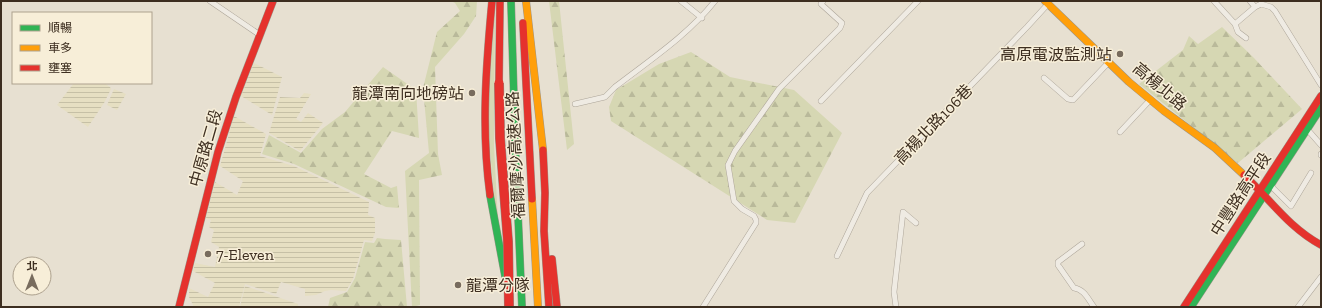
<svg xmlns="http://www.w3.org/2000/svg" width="1322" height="308" viewBox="0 0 1322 308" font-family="'Zilla Slab','Noto Sans TC',serif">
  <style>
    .farmland { fill: url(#farmland-rules) }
    .green { fill: #d6d7b3 }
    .forest { fill: url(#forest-firs) }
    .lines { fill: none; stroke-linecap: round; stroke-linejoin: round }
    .street-casing { stroke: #ada599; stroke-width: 6 }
    .fast-casing { stroke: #9c958a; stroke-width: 8 }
    .slow-casing { stroke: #9c958a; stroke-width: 8 }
    .jam-casing { stroke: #9c958a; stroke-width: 8 }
    .street { stroke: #efebe3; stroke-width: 5 }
    .fast { stroke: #30b455; stroke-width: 7 }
    .slow { stroke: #ff9f0a; stroke-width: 7 }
    .jam { stroke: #e5322d; stroke-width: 7 }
    .jam-bridge-casing { stroke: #928b80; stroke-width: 10; stroke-linecap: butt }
    .jam-bridge { stroke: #e5322d; stroke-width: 9 }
    .poi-dot { fill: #786c5e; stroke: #f7eed8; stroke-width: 1.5 }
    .labels { text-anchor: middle; stroke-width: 3; stroke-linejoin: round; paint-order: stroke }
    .poi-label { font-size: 16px; fill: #3d2e20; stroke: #f7eed8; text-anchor: end }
    .street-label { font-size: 16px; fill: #3d2e20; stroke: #f7eed8 }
  </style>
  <defs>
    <pattern id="farmland-rules" width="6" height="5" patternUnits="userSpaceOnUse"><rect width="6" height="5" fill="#e6dfc2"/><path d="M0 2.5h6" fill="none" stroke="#c6c0a6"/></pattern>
    <pattern id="forest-firs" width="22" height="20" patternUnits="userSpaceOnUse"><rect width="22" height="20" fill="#d6d7b3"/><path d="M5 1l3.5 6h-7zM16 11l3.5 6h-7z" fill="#b9b99a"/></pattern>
  </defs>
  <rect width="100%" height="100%" fill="#e7e0d1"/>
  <path class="farmland" d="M254,63L282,77L272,115L241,96Z
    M74,83H104L110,87L111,89L104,103L88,127L57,105Z
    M114,89L126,94L117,110L107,105Z
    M304,93L311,94L296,119L301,122L308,113L323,123L300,151L269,133L280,97L300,98Z
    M234,116L266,134L260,156L294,166L369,202L368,215L375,218V233L372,241L364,240L353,279L346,291L331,290L325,291L316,295L305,296V289L281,282L276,294L245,284L239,307H194L189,297V288L208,297L215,283L193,271L195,263L215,267L219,247L211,242L214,230L209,227L211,220L206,218L215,182L237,195L243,181L220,166Z
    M245,286L298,304V307H240Z"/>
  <path class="green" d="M495,9L494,145L498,221L495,205L487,118Z"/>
  <path class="forest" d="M451,1H477L476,16L464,34L435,67L438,154L442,175L419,180L420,305L412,307L405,171L429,153L423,88L437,32L460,11L455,3Z
    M549,1H559L574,144L567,150Z
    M1222,27L1254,58L1302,109L1238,163L1139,84L1183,50L1189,36L1198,44Z
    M691,52L730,77L794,90L842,133L795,223L767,220L611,121L609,107L616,90L659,64Z
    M383,67L416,90L419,138L392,131L364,174L391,188L397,186L399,208L386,207L294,164L262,154L269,135L301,153L322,129L345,112Z
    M377,238L385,239L401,240L407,307H328L330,298L347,292L355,278L365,242L374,243Z"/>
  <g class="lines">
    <g class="street-casing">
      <path id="street" d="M210,1L260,35
        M681,1L702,18
        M1214,1L1235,24L1238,32L1246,38
        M1250,1L1255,7
        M1235,24L1255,7L1261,4L1271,7L1275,11L1321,85
        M1044,78L1068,99L1073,100L1109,62
        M821,101L918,1
        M575,104L605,97L615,87C650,60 688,35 715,1
        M1307,129L1321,145
        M1120,132L1150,100
        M1321,154V155
        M1271,186L1291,206L1311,173
        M1082,244L1058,262V265L1074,288C1084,289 1088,299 1094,307
        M837,256L867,193L1027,27L1048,4
        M703,307L756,223V220L754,216L742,209L734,201L728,165L735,151L779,89L840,28L842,23L821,4L823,1
        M896,307L894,292L903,212L916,223
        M1298,307L1321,277"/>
    </g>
    <g class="fast-casing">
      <path id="fast" d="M511,1L516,168L522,307
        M490,195L506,281
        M1191,307L1321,108"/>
    </g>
    <g class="slow-casing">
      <path id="slow" d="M526,1L543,150
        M1045,1L1129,82L1164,111L1215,148L1244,175
        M532,199L538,307"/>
    </g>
    <g class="jam-casing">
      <path id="jam" d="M523,23L532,199
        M499,83L500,1
        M543,150L545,193L544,231L549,307
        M1244,175C1270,199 1288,227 1321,245
        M490,195C481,130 486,66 492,1
        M552,259L557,307
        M179,307L218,152L236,97L273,1
        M1184,307L1321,96"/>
    </g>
    <use href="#street" class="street"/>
    <use href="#fast" class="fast"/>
    <use href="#slow" class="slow"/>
    <use href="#jam" class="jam"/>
    <g class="jam-bridge-casing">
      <path id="jam-bridge" d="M499,83L500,138L508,242L509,307"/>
    </g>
    <use href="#jam-bridge" class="jam-bridge"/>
  </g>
  <g class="poi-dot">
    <circle cx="1120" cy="54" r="4"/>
    <circle cx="472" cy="93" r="4"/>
    <circle cx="208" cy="254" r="4"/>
    <circle cx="458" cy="285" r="4"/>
  </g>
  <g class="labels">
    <g class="poi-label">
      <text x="1112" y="60">高原電波監測站</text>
      <text x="464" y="99">龍潭南向地磅站</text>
      <text x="216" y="260" text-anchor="start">7-Eleven</text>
      <text x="466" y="291" text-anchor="start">龍潭分隊</text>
    </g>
    <g class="street-label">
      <text transform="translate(1160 86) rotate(40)" y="6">高楊北路</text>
      <text transform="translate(933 124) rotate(-46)" y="6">高楊北路106巷</text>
      <text transform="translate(205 148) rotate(-74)" y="6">中原路二段</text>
      <text transform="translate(515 155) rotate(-93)" y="6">福爾摩沙高速公路</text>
      <text transform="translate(1240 194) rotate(-57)" y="6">中豐路高平段</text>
    </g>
  </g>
  <rect width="1322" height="308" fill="none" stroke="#3d2e20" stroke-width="4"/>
  <rect x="12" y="12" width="140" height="72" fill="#f7eed8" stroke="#ada18e"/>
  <rect x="20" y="25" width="20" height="6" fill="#30b455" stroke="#ada18e"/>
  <text x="48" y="32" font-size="12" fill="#3d2e20">順暢</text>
  <rect x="20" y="45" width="20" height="6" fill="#ff9f0a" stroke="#ada18e"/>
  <text x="48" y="52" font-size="12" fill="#3d2e20">車多</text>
  <rect x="20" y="65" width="20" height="6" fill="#e5322d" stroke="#ada18e"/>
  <text x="48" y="72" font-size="12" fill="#3d2e20">壅塞</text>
  <g transform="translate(32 276)"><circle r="19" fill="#f7eed8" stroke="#ada18e"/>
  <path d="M0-3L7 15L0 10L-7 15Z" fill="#786c5e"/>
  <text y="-6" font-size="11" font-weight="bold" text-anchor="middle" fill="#3d2e20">北</text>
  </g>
</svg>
